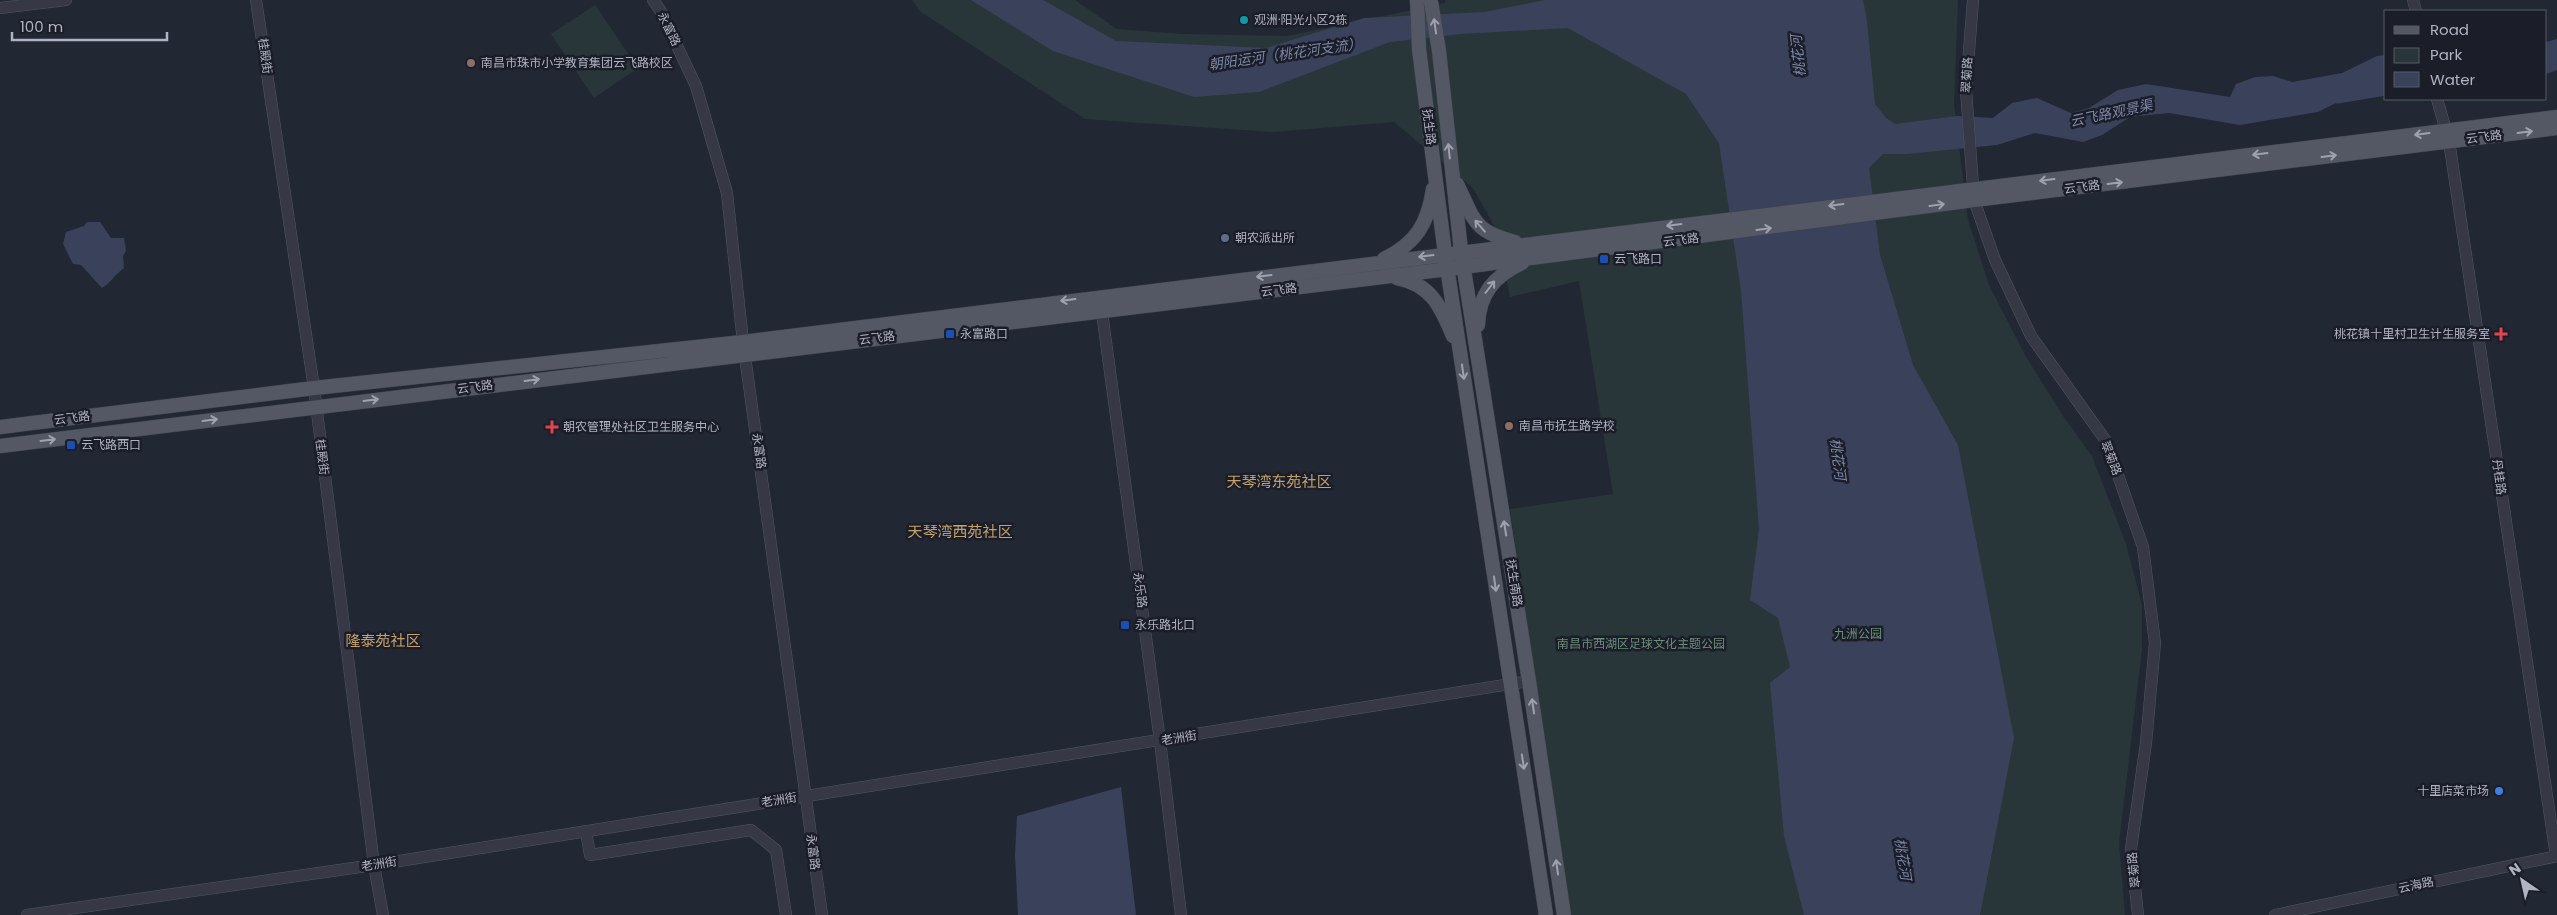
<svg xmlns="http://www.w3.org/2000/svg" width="2557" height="915" viewBox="0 0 2557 915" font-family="Poppins,'Noto Sans SC',sans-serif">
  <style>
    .green { fill: #283639 }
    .water { fill: #3a425b }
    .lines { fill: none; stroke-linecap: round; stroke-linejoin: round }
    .river { stroke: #3a425b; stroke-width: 19 }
    .minor-casing { stroke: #535662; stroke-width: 12 }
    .major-casing { stroke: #3f424e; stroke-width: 15 }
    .minor { stroke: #363945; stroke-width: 11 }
    .major { stroke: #545865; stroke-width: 14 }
    .major-bridge-casing { stroke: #3f424e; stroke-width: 15; stroke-linecap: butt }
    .major-bridge { stroke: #545865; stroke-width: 14 }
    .oneway { stroke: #9ea1af }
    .culture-dot { fill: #0f9aa8; stroke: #1b1e29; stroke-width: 2 }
    .education-dot { fill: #8d6e63; stroke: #1b1e29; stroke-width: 2 }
    .service-dot { fill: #5c6f8a; stroke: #1b1e29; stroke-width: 2 }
    .transit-dot { fill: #1a4fb4; stroke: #1b1e29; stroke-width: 2 }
    .health-dot { fill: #e0444e; stroke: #1b1e29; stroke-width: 2 }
    .shop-dot { fill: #3f7fe0; stroke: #1b1e29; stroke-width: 2 }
    .labels { text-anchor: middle; stroke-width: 5; stroke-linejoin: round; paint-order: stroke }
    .poi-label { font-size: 12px; fill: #b0b3c1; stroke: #1b1e29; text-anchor: start }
    .street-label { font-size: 12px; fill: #b0b3c1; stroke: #1b1e29 }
    .park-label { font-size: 12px; fill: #6b8e79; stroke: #1b1e29 }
    .water-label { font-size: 14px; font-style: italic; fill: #7c86a6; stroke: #1b1e29 }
    .quarter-label { font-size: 15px; fill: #c3a169; stroke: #1b1e29 }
  </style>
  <rect width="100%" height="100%" fill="#222734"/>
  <path class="green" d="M912,0H1075L1117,29L1182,34L1287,36L1445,3V0H1958L1954,104L1968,220L1989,285L2025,355L2063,416L2092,456L2126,544L2142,605V649L2119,843L2125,915H1569L1510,509L1613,494L1579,281L1510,297L1497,231L1473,188L1394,122L1273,132L1085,119L921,12Z
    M595,5L638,68L594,98L551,34Z"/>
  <path class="water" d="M971,0H1043L1116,41L1266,48L1364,18L1485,12L1545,0H1863L1867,21L1875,104L1886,118L1895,124L1957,116L1993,118L2012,103L2037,98L2071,113L2089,108L2118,90L2146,84L2230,97L2236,84L2255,77L2273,76L2292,82L2342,73L2377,56L2386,55V88L2368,87L2318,112L2240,125L2169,113L2130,117L2102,135L2083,142L2035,133L1997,145L1907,154H1883L1869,168L1880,255L1913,365L1958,445L2014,738L1980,915H1804L1784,836L1770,683L1790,667L1778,618L1750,600L1759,529L1741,291L1719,143L1686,94L1568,28L1461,34L1390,42L1259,92L1194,97L1053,51Z
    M2557,39V70L2546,74V42Z
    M87,222H100L111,238H124L126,251L123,256L124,268C114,275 111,283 102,288L81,265L73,264L63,244L66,232L84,226Z
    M1121,787L1136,915H1018L1015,855L1017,816Z"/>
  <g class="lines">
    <path class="river" d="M2338,94L2386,86"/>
    <g class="minor-casing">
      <path id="minor" d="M256,0L314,388L374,865L383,915
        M653,0L660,10L696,86L727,193L743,342L822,915
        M1973,0L1966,90L1974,200L1995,260L2031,336L2106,441L2143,547L2155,643L2146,743L2131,849L2138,915
        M2413,0L2416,11
        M0,8L66,0
        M2437,99L2449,141L2556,856
        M1101,305L1160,741L1181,915
        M586,831L590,855L751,830L776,850L786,915
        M27,915L374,865L1529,681
        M2275,915L2557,856"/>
    </g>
    <g class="major-casing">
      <path id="major" d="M1417,0L1419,49L1445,254L1546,915
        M1439,51L1461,251L1529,681L1564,915
        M1457,184C1475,221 1473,231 1515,242
        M1384,259C1416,243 1428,224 1433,189
        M1397,278C1431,284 1441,307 1453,336
        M1478,325C1479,294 1494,276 1522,263
        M0,427L314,388L743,342L2557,117
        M0,446L1448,269L1974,200L2557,128"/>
    </g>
    <use href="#minor" class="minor"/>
    <use href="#major" class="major"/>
    <g class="major-bridge-casing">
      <path id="major-bridge" d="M1431,2L1439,51"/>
    </g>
    <use href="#major-bridge" class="major-bridge"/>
  </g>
  <defs><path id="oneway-shaft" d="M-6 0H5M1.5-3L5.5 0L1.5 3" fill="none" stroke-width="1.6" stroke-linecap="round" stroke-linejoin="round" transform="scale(1.25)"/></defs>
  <g class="oneway">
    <use href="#oneway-shaft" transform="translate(1435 26) rotate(-98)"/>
    <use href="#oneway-shaft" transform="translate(2525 132) rotate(-7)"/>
    <use href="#oneway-shaft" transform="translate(2422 134) rotate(173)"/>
    <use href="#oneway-shaft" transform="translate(1449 151) rotate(-96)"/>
    <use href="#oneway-shaft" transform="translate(2260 154) rotate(173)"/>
    <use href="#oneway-shaft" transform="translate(2329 156) rotate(-7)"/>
    <use href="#oneway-shaft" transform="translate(2047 180) rotate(173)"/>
    <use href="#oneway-shaft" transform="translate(2115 183) rotate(-7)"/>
    <use href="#oneway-shaft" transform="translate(1836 205) rotate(173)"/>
    <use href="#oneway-shaft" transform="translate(1937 205) rotate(-8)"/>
    <use href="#oneway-shaft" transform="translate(1674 225) rotate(173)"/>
    <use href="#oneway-shaft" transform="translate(1480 226) rotate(-131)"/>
    <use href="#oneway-shaft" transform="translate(1764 229) rotate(-8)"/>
    <use href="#oneway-shaft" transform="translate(1426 256) rotate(173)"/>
    <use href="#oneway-shaft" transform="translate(1264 276) rotate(173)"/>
    <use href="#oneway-shaft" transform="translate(1490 287) rotate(-53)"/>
    <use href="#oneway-shaft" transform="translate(1068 300) rotate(173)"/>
    <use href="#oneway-shaft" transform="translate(1463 372) rotate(82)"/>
    <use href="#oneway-shaft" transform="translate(532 380) rotate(-7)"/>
    <use href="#oneway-shaft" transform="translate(371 400) rotate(-7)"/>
    <use href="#oneway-shaft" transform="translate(210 420) rotate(-7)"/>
    <use href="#oneway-shaft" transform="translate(48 440) rotate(-7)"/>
    <use href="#oneway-shaft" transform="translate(1505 528) rotate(-99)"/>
    <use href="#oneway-shaft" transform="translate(1495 584) rotate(82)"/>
    <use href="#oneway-shaft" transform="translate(1533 706) rotate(-98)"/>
    <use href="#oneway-shaft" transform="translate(1523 762) rotate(81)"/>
    <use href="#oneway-shaft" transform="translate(1557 867) rotate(-98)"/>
  </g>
  <circle class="culture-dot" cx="1244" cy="20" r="5"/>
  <g class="education-dot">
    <circle cx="471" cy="63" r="5"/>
    <circle cx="1509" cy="426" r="5"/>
  </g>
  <circle class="service-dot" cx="1225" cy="238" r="5"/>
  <g class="transit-dot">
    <rect x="1599" y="254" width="10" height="10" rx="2.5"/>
    <rect x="945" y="329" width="10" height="10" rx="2.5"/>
    <rect x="66" y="440" width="10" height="10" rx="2.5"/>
    <rect x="1120" y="620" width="10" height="10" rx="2.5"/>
  </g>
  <g class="health-dot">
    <path d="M2498.5 326.5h5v5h5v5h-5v5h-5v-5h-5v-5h5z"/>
    <path d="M549.5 419.5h5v5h5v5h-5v5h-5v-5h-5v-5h5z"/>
  </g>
  <circle class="shop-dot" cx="2499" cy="791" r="5"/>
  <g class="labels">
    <g class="poi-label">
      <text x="1254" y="24">观洲·阳光小区2栋</text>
      <text x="481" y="67">南昌市珠市小学教育集团云飞路校区</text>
      <text x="1235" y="242">朝农派出所</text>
      <text x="1614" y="263">云飞路口</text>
      <text x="960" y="338">永富路口</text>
      <text x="2490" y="338" text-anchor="end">桃花镇十里村卫生计生服务室</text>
      <text x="1519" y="430">南昌市抚生路学校</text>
      <text x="563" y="431">朝农管理处社区卫生服务中心</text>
      <text x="81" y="449">云飞路西口</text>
      <text x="1135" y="629">永乐路北口</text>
      <text x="2489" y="795" text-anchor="end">十里店菜市场</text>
    </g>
    <g class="street-label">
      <text transform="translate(669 29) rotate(64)" y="4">永富路</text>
      <text transform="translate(265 56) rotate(82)" y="4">桂殿街</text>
      <text transform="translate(1967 75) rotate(-87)" y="4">翠菊路</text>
      <text transform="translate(1429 127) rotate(83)" y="4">抚生路</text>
      <text transform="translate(2484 137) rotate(-7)" y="4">云飞路</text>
      <text transform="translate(2082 187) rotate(-7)" y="4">云飞路</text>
      <text transform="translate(1681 240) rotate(-7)" y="4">云飞路</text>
      <text transform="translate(1279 290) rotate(-7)" y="4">云飞路</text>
      <text transform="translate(877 338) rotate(-7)" y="4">云飞路</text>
      <text transform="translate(475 387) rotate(-7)" y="4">云飞路</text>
      <text transform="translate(72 418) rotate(-7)" y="4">云飞路</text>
      <text transform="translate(759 451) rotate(82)" y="4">永富路</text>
      <text transform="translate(322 457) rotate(83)" y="4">桂殿街</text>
      <text transform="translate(2111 458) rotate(69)" y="4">翠菊路</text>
      <text transform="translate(2499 477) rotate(82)" y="4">丹桂路</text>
      <text transform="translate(1514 583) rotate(81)" y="4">抚生南路</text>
      <text transform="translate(1140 590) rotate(82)" y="4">永乐路</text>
      <text transform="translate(1179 738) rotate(-9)" y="4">老洲街</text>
      <text transform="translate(779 800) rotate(-9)" y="4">老洲街</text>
      <text transform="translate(813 852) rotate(83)" y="4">永富路</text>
      <text transform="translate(379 864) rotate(-9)" y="4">老洲街</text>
      <text transform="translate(2134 870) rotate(-96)" y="4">翠菊路</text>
      <text transform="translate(2416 885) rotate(-12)" y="4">云海路</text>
    </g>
    <g class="park-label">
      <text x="1858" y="638">九洲公园</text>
      <text x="1641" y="648">南昌市西湖区足球文化主题公园</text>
    </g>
    <g class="water-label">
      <text transform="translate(1285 54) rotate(-8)" y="5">朝阳运河（桃花河支流）</text>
      <text transform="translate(1798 56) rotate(-96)" y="5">桃花河</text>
      <text transform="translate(2111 113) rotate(-12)" y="5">云飞路观景渠</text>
      <text transform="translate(1838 459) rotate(82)" y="5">桃花河</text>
      <text transform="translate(1903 859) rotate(81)" y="5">桃花河</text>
    </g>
    <g class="quarter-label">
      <text x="1279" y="487">天琴湾东苑社区</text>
      <text x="960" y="537">天琴湾西苑社区</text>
      <text x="383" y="646">隆泰苑社区</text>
    </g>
  </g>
  <rect x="2384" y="10" width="162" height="90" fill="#1b1e29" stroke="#575a66"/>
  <rect x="2394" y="26" width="25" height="8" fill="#545865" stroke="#575a66"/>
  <text x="2430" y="35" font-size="15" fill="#b0b3c1">Road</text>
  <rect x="2394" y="48" width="25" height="15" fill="#283639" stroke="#575a66"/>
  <text x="2430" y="60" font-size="15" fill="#b0b3c1">Park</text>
  <rect x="2394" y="72" width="25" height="15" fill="#3a425b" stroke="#575a66"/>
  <text x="2430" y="85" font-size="15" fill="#b0b3c1">Water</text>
  <g transform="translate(2522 880) rotate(326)" stroke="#1b1e29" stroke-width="4" paint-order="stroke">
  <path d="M0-4L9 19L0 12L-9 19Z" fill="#b0b3c1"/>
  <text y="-8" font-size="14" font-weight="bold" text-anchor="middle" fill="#b0b3c1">N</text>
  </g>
  <path d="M12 32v8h155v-8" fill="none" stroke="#b0b3c1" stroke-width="2.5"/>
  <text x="20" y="32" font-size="15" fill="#b0b3c1" stroke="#1b1e29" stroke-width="4" paint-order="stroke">100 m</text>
</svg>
